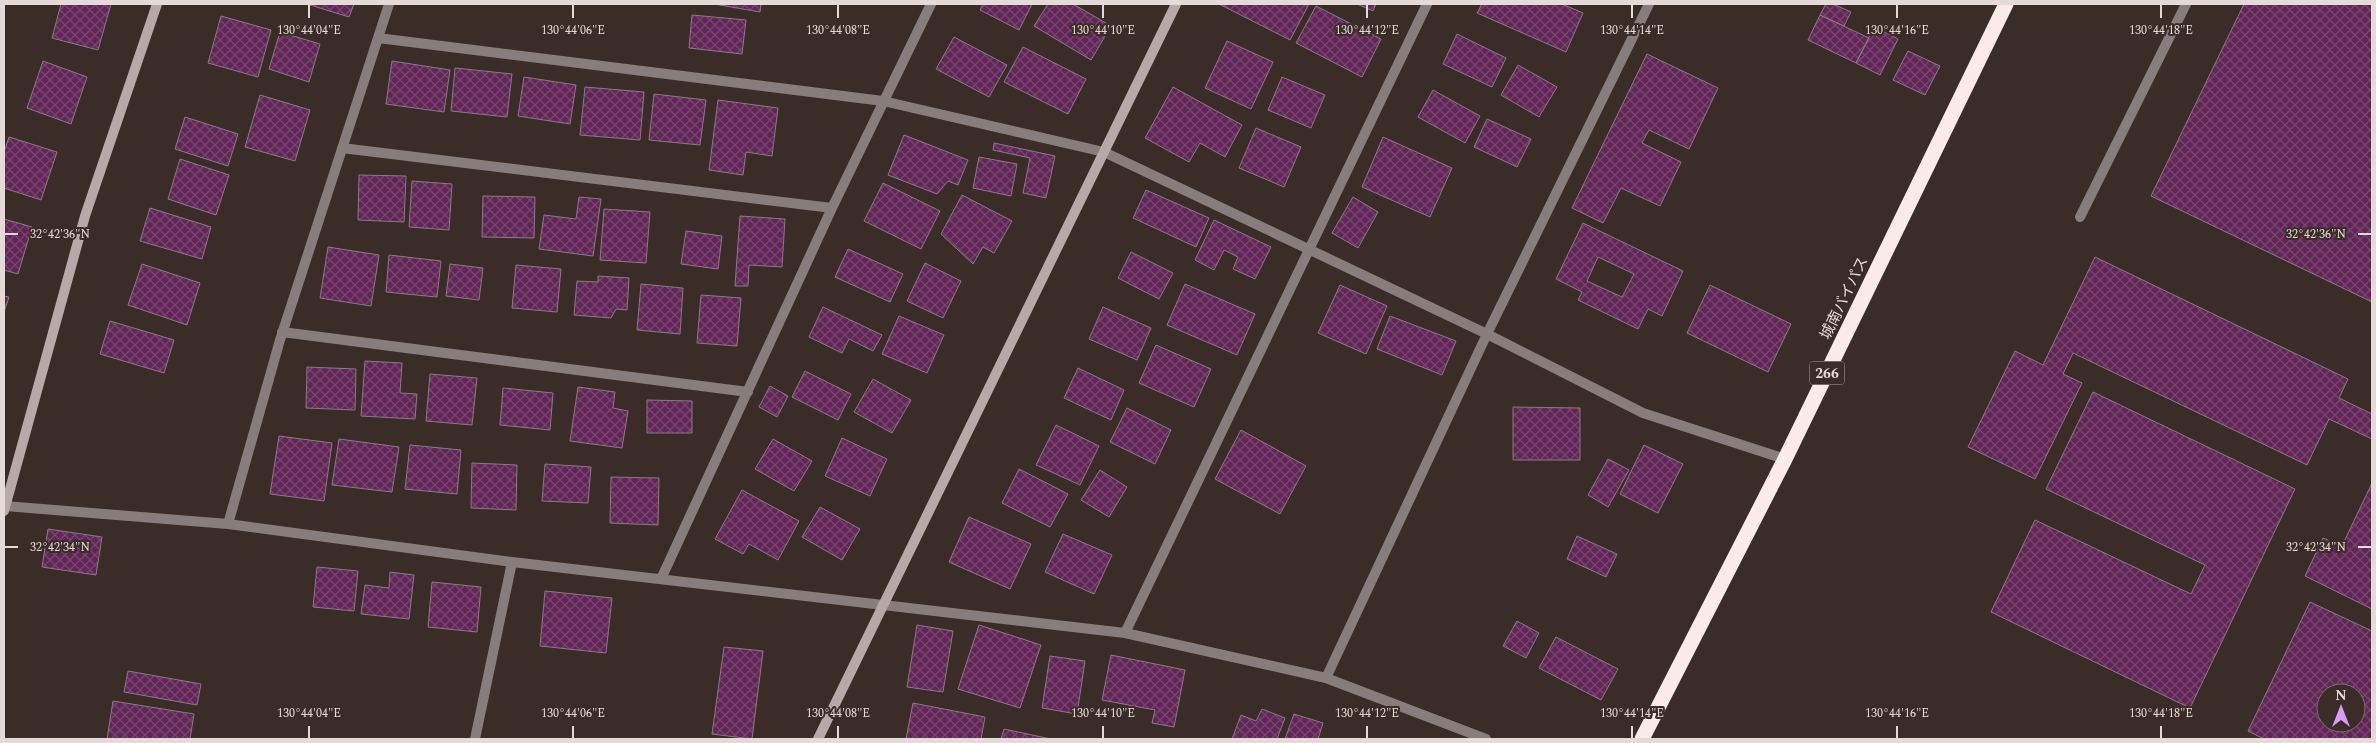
<svg xmlns="http://www.w3.org/2000/svg" width="2376" height="743" viewBox="0 0 2376 743" font-family="Spectral,'Noto Sans JP',serif">
  <style>
    .building { fill: url(#building-cross-hatch); stroke: #8a7b86; fill-rule: evenodd }
    .lines { fill: none; stroke-linecap: round; stroke-linejoin: round }
    .lane { stroke: #867d7c; stroke-width: 10 }
    .street { stroke: #867d7c; stroke-width: 10 }
    .secondary { stroke: #b7a9a7; stroke-width: 10 }
    .highway { stroke: #fcebe8; stroke-width: 15 }
    .ticks { fill: none; stroke: #e4dad7; stroke-width: 2 }
    .labels { text-anchor: middle; stroke-width: 4; stroke-linejoin: round; paint-order: stroke }
    .shield { fill: #3a2c26; stroke: #b1a6a2; stroke-width: 1 }
    .shield-label { font-size: 14px; font-weight: bold; fill: #e4dad7 }
    .street-label { font-size: 15px; fill: #e4dad7; stroke: #3a2c26 }
    .ticks-label { font-size: 12px; text-anchor: middle; fill: #e4dad7; stroke: #3a2c26; stroke-width: 4; stroke-linejoin: round; paint-order: stroke }
  </style>
  <defs>
    <pattern id="building-cross-hatch" width="8" height="8" patternUnits="userSpaceOnUse" patternTransform="scale(1.25)"><rect width="8" height="8" fill="#612657"/><path d="M0 0l8 8M0 8l8-8" fill="none" stroke="#78456e"/></pattern>
  </defs>
  <rect width="100%" height="100%" fill="#3a2c26"/>
  <path class="building" d="M61,4H111L98,50L52,38Z
    M307,4H354L349,17Z
    M714,4H761L760,12Z
    M983,4H1032L1019,30L980,10Z
    M1048,4H1073L1111,26L1091,60L1034,26Z
    M1219,4H1309L1290,40Z
    M1357,4H1376L1373,11Z
    M1482,4H1562L1583,13L1566,52L1477,13Z
    M1826,4H1833L1851,12L1844,26L1820,15Z
    M2244,4H2372V302L2151,196Z
    M1316,6L1381,39L1362,77L1296,43Z
    M692,15L746,20L742,54L689,48Z
    M1820,15L1869,38L1856,63L1808,40Z
    M221,16L271,30L258,77L208,63Z
    M1874,27L1898,39L1880,75L1856,63Z
    M280,32L320,44L309,82L269,69Z
    M1457,34L1506,58L1492,87L1443,64Z
    M954,37L1007,65L989,97L936,69Z
    M1227,41L1273,62L1251,109L1205,88Z
    M1023,47L1086,79L1068,114L1004,82Z
    M1908,51L1940,66L1925,95L1893,80Z
    M1647,54L1718,88L1689,149L1649,130L1642,143L1681,162L1660,206L1621,188L1603,223L1572,208Z
    M43,61L87,77L71,124L27,108Z
    M392,61L450,70L444,112L386,104Z
    M1518,65L1557,87L1539,117L1501,95Z
    M455,68L512,74L507,117L451,111Z
    M524,77L576,85L570,124L518,116Z
    M1282,77L1325,95L1311,128L1268,110Z
    M585,87L644,92L640,140L580,135Z
    M1173,87L1242,125L1225,157L1200,143L1189,162L1145,138Z
    M1433,90L1480,116L1465,143L1418,117Z
    M654,94L706,100L700,145L649,140Z
    M260,95L310,110L295,161L245,147Z
    M718,100L778,108L772,156L746,152L743,175L709,170Z
    M185,117L238,134L228,166L175,149Z
    M1487,119L1531,139L1517,167L1474,147Z
    M1256,128L1301,147L1284,187L1239,168Z
    M904,135L968,160L958,185L948,181L937,194L888,175Z
    M9,137L57,152L41,200L4,188V152Z
    M1383,137L1452,168L1430,217L1362,187Z
    M994,143L1055,156L1046,198L1023,193L1030,158L993,150Z
    M979,157L1017,164L1011,196L973,188Z
    M180,159L229,175L216,215L168,199Z
    M359,175L406,176L404,222L358,220Z
    M412,181L452,184L449,230L409,227Z
    M883,183L940,211L921,249L864,221Z
    M1146,190L1209,218L1196,247L1133,218Z
    M962,195L1012,221L994,253L983,247L973,264L941,234Z
    M483,196L535,197L534,238L482,237Z
    M579,197L601,199L593,256L539,249L544,215L576,219Z
    M1353,197L1378,212L1358,248L1332,233Z
    M150,208L211,227L202,259L140,241Z
    M604,209L650,212L646,263L600,260Z
    M740,216L785,219L782,267L749,265L748,286H735Z
    M4,219L32,227L18,274L4,270Z
    M1214,220L1271,247L1255,279L1233,269L1238,257L1224,250L1214,270L1195,260Z
    M1583,223L1683,271L1662,316L1648,309L1638,329L1578,300L1582,292L1556,279ZM1598,257L1634,274L1622,297L1587,281Z
    M686,231L722,236L718,269L681,264Z
    M328,247L379,255L371,306L320,298Z
    M848,249L903,274L890,302L835,277Z
    M1131,252L1173,273L1159,299L1118,278Z
    M389,255L441,261L437,297L386,292Z
    M2095,257L2348,379L2339,398L2372,414V439L2329,419L2307,465L2073,353L2063,374L2082,383L2035,479L1968,447L2015,351L2043,365Z
    M925,263L961,281L943,318L907,301Z
    M142,264L200,283L187,325L128,305Z
    M450,264L483,268L479,300L446,296Z
    M516,265L561,269L557,312L512,308Z
    M598,276L629,278L627,310L616,309L611,318L574,315L577,281L598,282Z
    M641,284L683,288L680,334L637,330Z
    M1185,284L1255,314L1237,355L1167,325Z
    M1340,285L1387,306L1366,354L1318,333Z
    M1710,285L1791,324L1768,372L1687,333Z
    M701,295L741,298L737,346L697,343Z
    M4,296L9,297L4,312Z
    M823,307L882,335L873,351L849,339L842,353L809,337Z
    M1103,307L1151,328L1137,360L1089,339Z
    M899,316L944,335L927,373L882,354Z
    M1390,316L1456,341L1442,375L1377,349Z
    M110,321L174,340L164,373L100,354Z
    M1156,345L1211,369L1194,407L1139,383Z
    M365,361L402,363L400,393L417,394L415,419L361,416Z
    M307,367L356,369L355,410L306,408Z
    M1078,368L1124,390L1111,420L1064,398Z
    M805,371L851,394L838,420L792,397Z
    M430,374L477,378L472,425L426,421Z
    M873,379L911,400L892,433L854,412Z
    M770,386L788,396L777,417L759,407Z
    M578,387L615,392L613,408L628,411L622,448L570,441Z
    M503,388L553,393L550,430L500,425Z
    M2093,392L2295,489L2190,708L1991,612L2035,520L2191,594L2205,565L2046,489Z
    M647,400L692,401V433H647Z
    M1513,407L1580,408V460H1513Z
    M1127,408L1171,430L1155,464L1110,442Z
    M1056,425L1099,446L1080,485L1036,465Z
    M1241,430L1306,466L1280,514L1215,479Z
    M279,436L332,443L324,501L270,494Z
    M842,438L887,459L870,496L825,476Z
    M339,439L399,447L392,492L332,485Z
    M773,439L812,461L794,491L755,469Z
    M410,445L461,450L457,494L405,489Z
    M1644,445L1683,464L1658,513L1620,494Z
    M1608,459L1629,470L1608,507L1588,495Z
    M472,463L517,465L516,510L471,508Z
    M545,464L591,467L588,503L542,501Z
    M1019,469L1068,494L1050,527L1002,503Z
    M1100,470L1127,487L1109,517L1081,500Z
    M611,477L659,478L658,525L610,523Z
    M2372,483V609L2305,576L2323,538L2342,546Z
    M742,490L799,521L778,560L749,544L743,554L715,539Z
    M820,507L860,529L842,560L802,537Z
    M969,517L1031,544L1010,589L949,562Z
    M48,529L102,537L96,575L42,567Z
    M1063,534L1112,555L1094,594L1045,572Z
    M1577,536L1617,554L1606,577L1567,559Z
    M317,567L358,571L354,611L313,607Z
    M390,572L414,575L409,619L361,614L365,585L389,588Z
    M432,582L481,587L477,632L428,627Z
    M545,591L612,598L606,653L540,646Z
    M2310,602L2372,631V739H2264L2248,731ZM2326,693H2356V723H2326Z
    M1517,621L1539,633L1526,658L1503,646Z
    M917,625L953,631L943,692L907,687Z
    M979,625L1041,645L1020,708L958,689Z
    M1556,637L1618,669L1601,700L1539,668Z
    M724,647L763,651L752,739L712,734Z
    M1111,655L1185,670L1174,727L1152,723L1155,710L1102,700Z
    M1050,656L1085,661L1077,714L1042,708Z
    M128,671L201,684L197,705L124,692Z
    M113,701L194,714L190,739H107Z
    M913,703L985,717L981,739H906Z
    M1262,709L1285,718L1277,739H1232L1241,715L1256,721Z
    M1294,714L1323,723L1318,739H1285Z
    M1004,729L1051,739H1001Z"/>
  <g class="lines">
    <path class="lane" d="M2080,217L2186,4"/>
    <path class="street" d="M378,38L883,101L1104,152L1487,334L1643,413L1785,459
      M342,148L832,208
      M282,332L748,392
      M5,506L228,524L512,562L1125,633L1326,678L1486,739
      M228,524L280,340L389,4
      M661,579L832,208L931,4
      M1125,633L1427,4
      M1326,678L1487,334L1649,4
      M475,739L512,562"/>
    <path class="secondary" d="M4,511L85,216L157,4
      M818,739L1176,4"/>
    <path class="highway" d="M1642,739L1785,459L2006,4"/>
  </g>
  <path class="ticks" d="M309,5V18M573,5V18M838,5V18M1103,5V18M1367,5V18M1632,5V18M1897,5V18M2161,5V18M5,234H18M2358,234H2371M5,547H18M2358,547H2371M309,726V738M573,726V738M838,726V738M1103,726V738M1367,726V738M1632,726V738M1897,726V738M2161,726V738"/>
  <g class="labels">
    <rect class="shield" x="1809.5" y="361.5" width="35" height="23" rx="4"/>
    <g class="shield-label">
      <text x="1827" y="378">266</text>
    </g>
    <g class="street-label">
      <text transform="translate(1844 298) rotate(-64)" y="5">城南バイパス</text>
    </g>
  </g>
  <g class="ticks-label">
    <text x="309" y="34">130°44'04"E</text>
    <text x="573" y="34">130°44'06"E</text>
    <text x="838" y="34">130°44'08"E</text>
    <text x="1103" y="34">130°44'10"E</text>
    <text x="1367" y="34">130°44'12"E</text>
    <text x="1632" y="34">130°44'14"E</text>
    <text x="1897" y="34">130°44'16"E</text>
    <text x="2161" y="34">130°44'18"E</text>
    <text x="60" y="238">32°42'36"N</text>
    <text x="2316" y="238">32°42'36"N</text>
    <text x="60" y="551">32°42'34"N</text>
    <text x="2316" y="551">32°42'34"N</text>
    <text x="309" y="717">130°44'04"E</text>
    <text x="573" y="717">130°44'06"E</text>
    <text x="838" y="717">130°44'08"E</text>
    <text x="1103" y="717">130°44'10"E</text>
    <text x="1367" y="717">130°44'12"E</text>
    <text x="1632" y="717">130°44'14"E</text>
    <text x="1897" y="717">130°44'16"E</text>
    <text x="2161" y="717">130°44'18"E</text>
  </g>
  <rect width="2376" height="743" fill="none" stroke="#e4dad7" stroke-width="10"/>
  <g transform="translate(2341 708)"><circle r="24" fill="#3a2c26" stroke="#7e726d"/>
  <path d="M0-4L9 19L0 12L-9 19Z" fill="#d79bf9"/>
  <text y="-8" font-size="14" font-weight="bold" text-anchor="middle" fill="#e4dad7">N</text>
  </g>
</svg>
